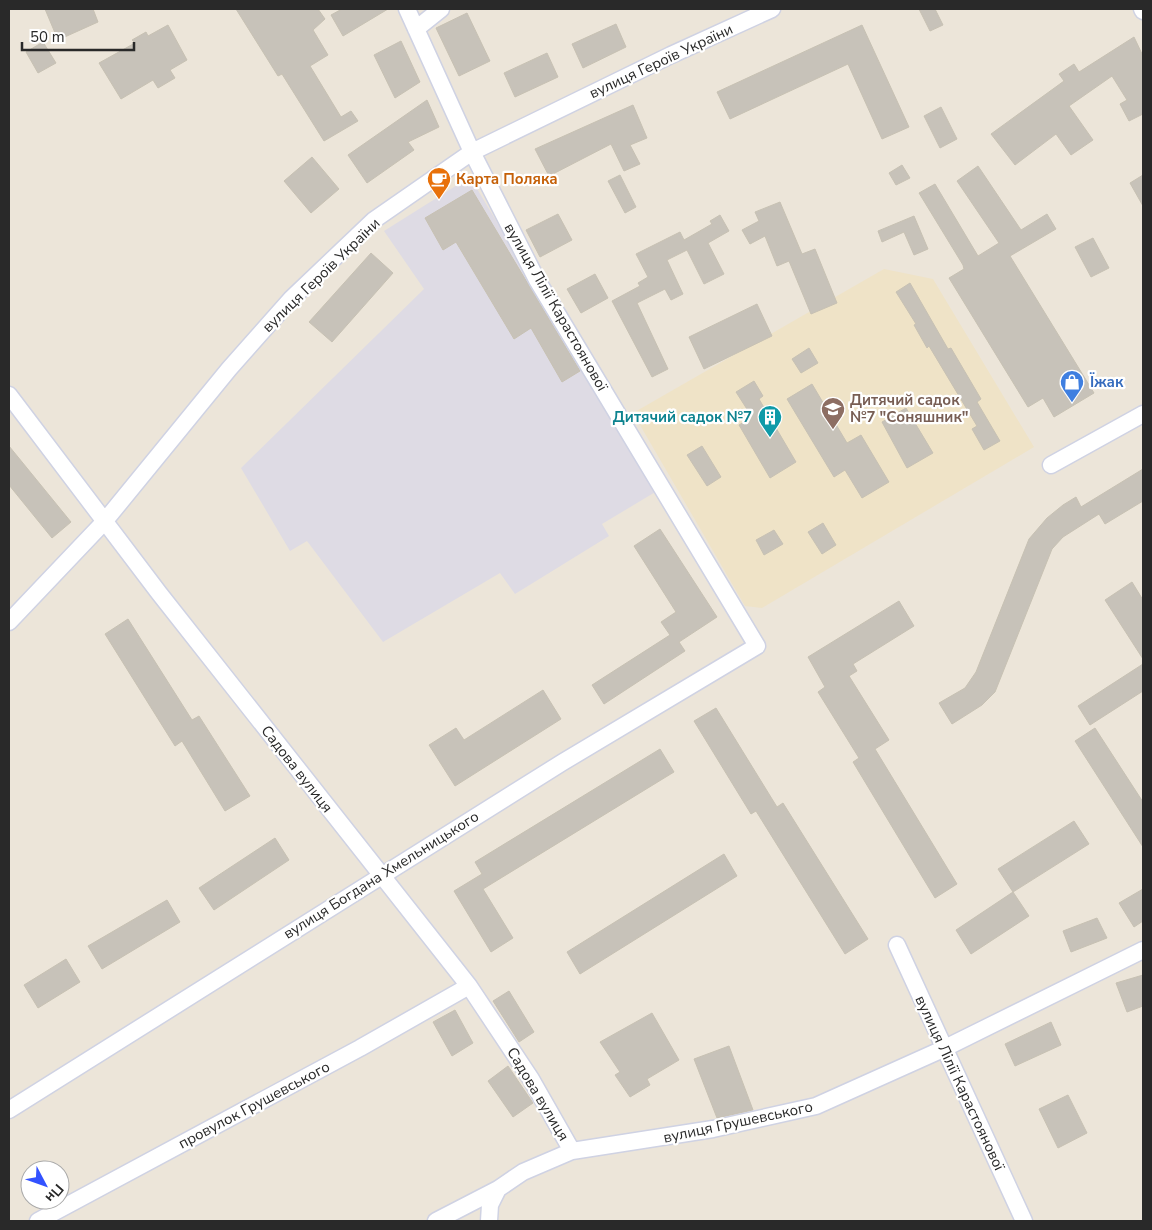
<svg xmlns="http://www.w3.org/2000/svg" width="1152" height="1230" viewBox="0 0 1152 1230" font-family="'Nunito Sans',sans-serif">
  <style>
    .industrial { fill: #dedbe4 }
    .education { fill: #efe3c7 }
    .building { fill: #c7c2b9; stroke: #c7c1b3 }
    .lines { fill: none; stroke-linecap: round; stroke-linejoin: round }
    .minor-casing { stroke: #cfd2e3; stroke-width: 19 }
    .minor { stroke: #fff; stroke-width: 16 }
    .labels { text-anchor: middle; stroke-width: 4.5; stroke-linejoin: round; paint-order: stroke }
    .street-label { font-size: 15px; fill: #292929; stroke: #fff }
    .food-label { font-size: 15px; font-weight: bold; fill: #c56008; stroke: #fff; text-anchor: start }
    .shop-label { font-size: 15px; font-weight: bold; fill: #366cbe; stroke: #fff; text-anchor: start }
    .education-label { font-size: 15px; font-weight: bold; fill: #785e54; stroke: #fff; text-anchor: start }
    .culture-label { font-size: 15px; font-weight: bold; fill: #0d838f; stroke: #fff; text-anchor: end }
  </style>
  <rect width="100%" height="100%" fill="#ece5d9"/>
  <path class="industrial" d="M470,177L657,491L602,524L609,536L515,594L500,573L383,642L307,541L290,551L241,468L424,289L384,231Z"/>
  <path class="education" d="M884,269L933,279L1034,447L762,608L745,606L633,413Z"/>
  <path class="building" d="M45,9H93L98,22L58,40Z
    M236,9H318L325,19L313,30L328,55L310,66L341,117L351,111L358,121L324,141L282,74L278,76Z
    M342,9H388L343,36L331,15Z
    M919,9H935L943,25L930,31Z
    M467,13L490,61L459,76L436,28Z
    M616,24L626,47L583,68L572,44Z
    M168,25L187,60L170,70L175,78L158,88L153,80L121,99L99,63L135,43L132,40L146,32L148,36Z
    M862,25L909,127L882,139L848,64L730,119L717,92Z
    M1134,37L1143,56V114L1129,121L1120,104L1127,100L1112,76L1069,106L1093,140L1071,155L1056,134L1015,165L991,134L1064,81L1059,74L1074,64L1079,72Z
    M401,41L420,82L395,98L374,55Z
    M43,42L56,63L38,73L26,52Z
    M547,53L558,77L515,97L504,73Z
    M427,100L439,127L408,142L414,150L367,183L348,155Z
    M633,105L647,138L630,145L640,164L624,171L611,144L549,176L535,149Z
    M941,107L957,139L940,148L924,116Z
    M312,157L339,189L311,213L284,181Z
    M902,165L910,178L896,185L889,173Z
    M978,166L1021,230L1047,214L1056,229L1010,256L1094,393L1054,417L1043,398L1028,407L949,278L964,269L963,265L919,193L935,184L978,256L999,243L957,181Z
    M620,175L636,207L625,213L608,181Z
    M1143,175V206L1130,183Z
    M472,190L580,371L562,382L531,328L514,339L456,242L443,250L425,218Z
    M780,202L802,254L815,249L837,303L811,314L789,261L777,266L765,236L750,244L742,230L759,221L755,212Z
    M558,214L572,240L540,257L526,230Z
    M720,215L729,231L708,243L724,274L704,284L687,250L667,260L683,294L671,300L665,289L637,303L668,369L652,377L612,301L640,286L638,283L648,277L636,254L680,232L684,240L712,224L710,221Z
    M914,216L928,249L914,255L904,232L882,242L878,231Z
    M1093,238L1109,268L1091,277L1075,247Z
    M371,253L393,273L332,342L309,322Z
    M595,274L608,298L581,313L567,289Z
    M910,283L948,349L951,348L981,399L977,402L1000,441L984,450L972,429L977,426L929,346L927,348L914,325L916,324L896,292Z
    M757,304L772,336L704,369L689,337Z
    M809,348L818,363L801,373L792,359Z
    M754,381L763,396L759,399L796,462L770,478L739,425L752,417L736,392Z
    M812,384L847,443L861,435L889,482L862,498L845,470L834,477L787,399Z
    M906,408L933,453L907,468L882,422Z
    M9,446L71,522L52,538L9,485Z
    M702,446L721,477L707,486L687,455Z
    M1143,469V501L1105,524L1099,514L1063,537L1052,549L995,692L982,705L952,724L939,703L965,688L976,672L1029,539L1047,518L1063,505L1076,497L1081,507Z
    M823,523L836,545L822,554L808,532Z
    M660,529L717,617L679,642L685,651L604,704L592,685L670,635L661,622L676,612L634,546Z
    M774,530L783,544L764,555L756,540Z
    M1132,582L1143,600V659L1105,600Z
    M899,601L914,626L853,664L857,671L849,676L889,740L875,749L957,884L935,898L853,762L859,758L818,692L825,687L808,657Z
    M128,619L192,720L199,716L250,796L225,811L182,741L175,746L105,634Z
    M1143,664V691L1090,725L1078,706Z
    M543,690L561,719L455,786L429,745L456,728L464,740Z
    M716,708L777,807L783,803L868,939L845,954L756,811L751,814L694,721Z
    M1095,728L1143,802V847L1075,741Z
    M660,749L674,772L483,889L513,938L491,952L454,891L482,874L475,862Z
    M1074,821L1089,844L1013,892L998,869Z
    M275,838L289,860L214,910L199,888Z
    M724,854L737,876L580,974L567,952Z
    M1143,889V921L1134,927L1119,903Z
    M1013,892L1029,916L971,954L956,930Z
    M167,900L180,922L102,969L88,946Z
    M1097,918L1107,938L1071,952L1063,931Z
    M66,959L80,982L38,1008L24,985Z
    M1143,975V1006L1127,1012L1116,983Z
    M509,991L534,1032L519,1042L493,1001Z
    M455,1010L473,1043L452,1056L433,1022Z
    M652,1013L679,1060L647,1079L650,1085L630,1097L615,1075L620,1072L600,1042Z
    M1051,1022L1061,1045L1015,1066L1005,1044Z
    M729,1046L753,1110L717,1118L694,1059Z
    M508,1066L533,1103L513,1117L488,1081Z
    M1068,1095L1087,1133L1058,1148L1039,1109Z"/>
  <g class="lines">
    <g class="minor-casing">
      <path id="minor" d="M1142,9L1143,11
        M416,29L441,9
        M9,395L159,593L469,986L531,1079L572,1151
        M1051,465L1143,414
        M9,622L104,522L229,369L291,299L374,220L472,152L671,55L772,9
        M897,945L1024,1221
        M9,1110L563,762L757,646L537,280L472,152L407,9
        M38,1221L360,1048L469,986
        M436,1221L498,1189L523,1172L572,1151L713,1129L816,1106L943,1049L1143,950
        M489,1221L490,1205L498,1189"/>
    </g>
    <use href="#minor" class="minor"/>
  </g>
  <defs>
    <g id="cafe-pin" transform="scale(1.25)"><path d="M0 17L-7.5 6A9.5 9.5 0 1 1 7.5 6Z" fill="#e8710a" stroke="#fff"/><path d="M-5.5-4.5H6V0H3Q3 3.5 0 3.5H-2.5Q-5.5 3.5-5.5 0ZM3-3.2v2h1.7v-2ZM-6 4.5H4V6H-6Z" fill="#fff"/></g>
    <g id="shop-pin" transform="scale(1.25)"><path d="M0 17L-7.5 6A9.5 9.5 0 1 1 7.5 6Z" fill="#3f7fe0" stroke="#fff"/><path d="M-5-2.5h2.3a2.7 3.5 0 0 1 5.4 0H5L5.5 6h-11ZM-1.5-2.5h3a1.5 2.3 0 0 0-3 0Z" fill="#fff"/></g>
    <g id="school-pin" transform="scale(1.25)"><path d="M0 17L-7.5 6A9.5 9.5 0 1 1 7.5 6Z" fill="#8d6e63" stroke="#fff"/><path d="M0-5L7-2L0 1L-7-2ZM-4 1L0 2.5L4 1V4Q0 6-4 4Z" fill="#fff"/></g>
    <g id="building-pin" transform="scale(1.25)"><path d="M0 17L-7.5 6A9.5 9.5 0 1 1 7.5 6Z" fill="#0f9aa8" stroke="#fff"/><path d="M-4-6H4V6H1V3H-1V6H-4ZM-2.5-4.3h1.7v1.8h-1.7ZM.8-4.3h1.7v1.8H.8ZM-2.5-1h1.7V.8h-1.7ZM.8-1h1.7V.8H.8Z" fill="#fff"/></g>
  </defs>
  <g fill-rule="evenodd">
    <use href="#cafe-pin" x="439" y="179"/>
    <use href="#shop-pin" x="1072" y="382"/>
    <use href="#school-pin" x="833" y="409"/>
    <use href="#building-pin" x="770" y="417"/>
  </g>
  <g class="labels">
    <g class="street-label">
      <text transform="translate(661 61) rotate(-25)" y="5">вулиця Героїв України</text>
      <text transform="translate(321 275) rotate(-44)" y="5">вулиця Героїв України</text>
      <text transform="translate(556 307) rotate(60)" y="5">вулиця Лілії Карастоянової</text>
      <text transform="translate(297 769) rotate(52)" y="5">Садова вулиця</text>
      <text transform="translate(381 875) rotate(-32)" y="5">вулиця Богдана Хмельницького</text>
      <text transform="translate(960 1083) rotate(65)" y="5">вулиця Лілії Карастоянової</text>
      <text transform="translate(538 1094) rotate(59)" y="5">Садова вулиця</text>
      <text transform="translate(254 1105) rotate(-28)" y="5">провулок Грушевського</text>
      <text transform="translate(738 1122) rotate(-12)" y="5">вулиця Грушевського</text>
    </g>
    <g class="food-label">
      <text x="456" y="184">Карта Поляка</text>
    </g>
    <g class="shop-label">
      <text x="1090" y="387">Їжак</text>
    </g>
    <g class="education-label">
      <text x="850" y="405">Дитячий садок<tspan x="850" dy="17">№7 "Соняшник"</tspan></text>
    </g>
    <g class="culture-label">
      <text x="752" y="422">Дитячий садок №7</text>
    </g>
  </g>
  <rect width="1152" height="1230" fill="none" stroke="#292929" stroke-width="20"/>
  <g transform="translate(45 1185) rotate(131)"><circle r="24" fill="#ffffff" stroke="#a9a9a9"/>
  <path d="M0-4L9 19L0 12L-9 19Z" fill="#3352ff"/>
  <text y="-8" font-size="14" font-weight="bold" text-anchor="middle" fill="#292929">Пн</text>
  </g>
  <path d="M22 42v8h112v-8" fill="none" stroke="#292929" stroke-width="2.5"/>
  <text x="30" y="42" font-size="15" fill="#292929" stroke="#ffffff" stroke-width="4" paint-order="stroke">50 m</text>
</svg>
